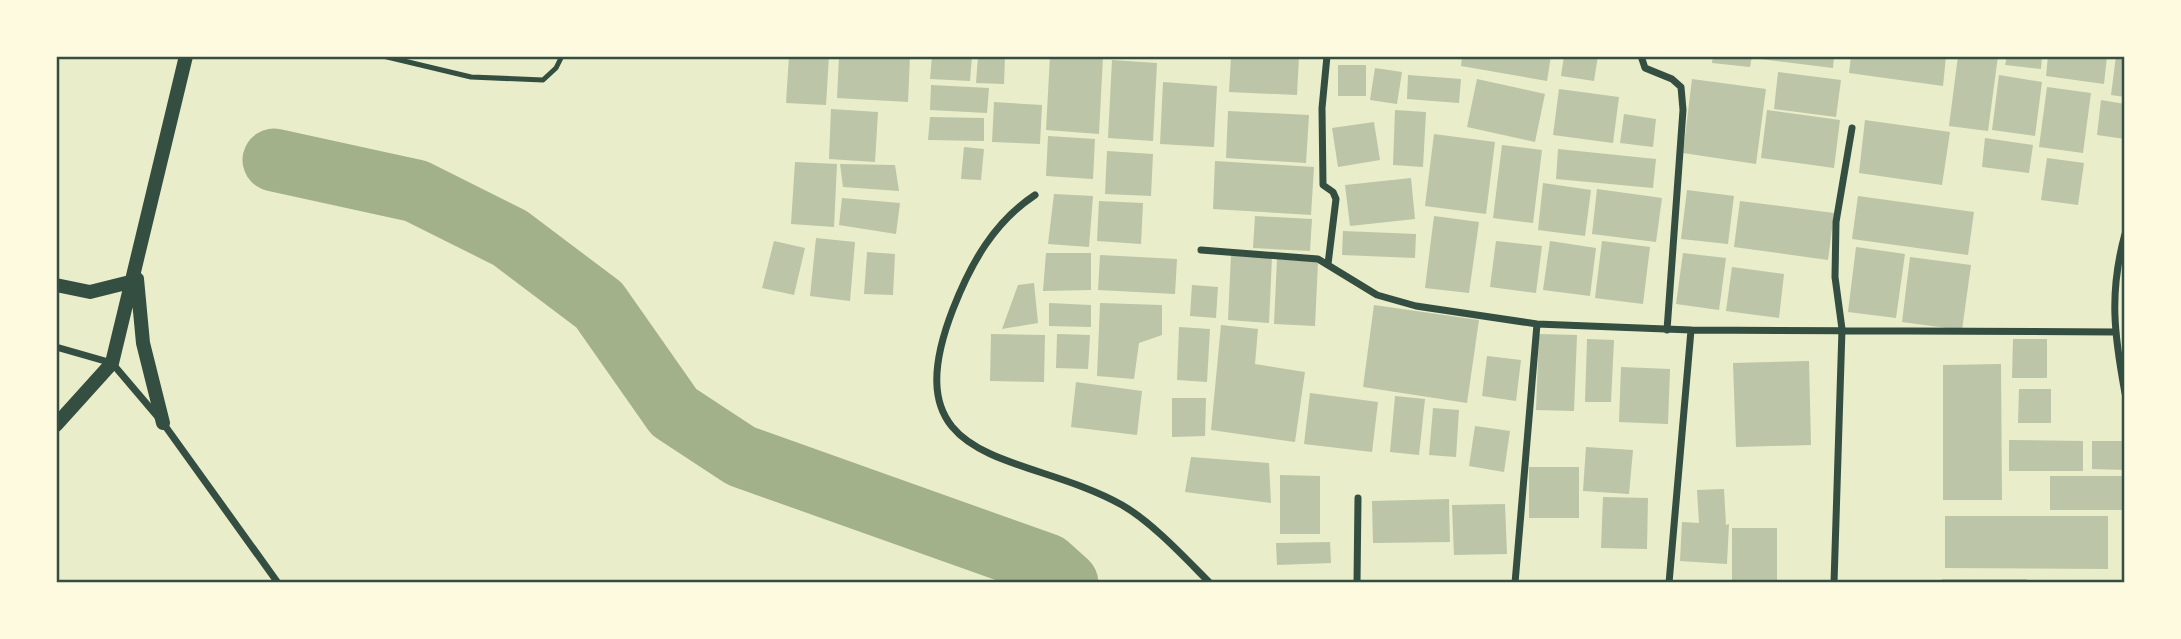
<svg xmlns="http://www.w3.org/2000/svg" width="2181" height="639" viewBox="0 0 2181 639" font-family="Lora,serif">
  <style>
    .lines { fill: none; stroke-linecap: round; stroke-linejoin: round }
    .river { stroke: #a3b18a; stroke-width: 63 }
    .building { fill: #bcc5a7 }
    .service { stroke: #344e41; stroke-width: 5 }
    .minor { stroke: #344e41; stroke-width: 7 }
    .secondary { stroke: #344e41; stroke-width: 14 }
    .neatline { fill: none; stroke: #344e41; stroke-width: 2.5 }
  </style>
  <rect width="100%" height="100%" fill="#e9edc9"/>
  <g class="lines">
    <path class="river" d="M274,160L416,191L510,238L599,305L674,412L741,456L1047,565L1067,583"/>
  </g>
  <path class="building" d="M789,56H829L826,105L786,103Z
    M839,56H910L908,102L837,98Z
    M932,56H972L970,81L930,79Z
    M978,56H1005L1004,84L976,83Z
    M1050,56H1103L1099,134L1046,130Z
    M1231,56H1299L1297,95L1229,92Z
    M1462,56H1551L1547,81L1461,66Z
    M1564,56H1598L1594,81L1561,76Z
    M1713,56H1752L1750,67L1712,63Z
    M1761,56H1834L1833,68L1761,59Z
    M1851,56H1946L1943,86L1849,73Z
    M1958,56H1998L1988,131L1949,126Z
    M2007,56H2042L2041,69L2005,65Z
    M2048,56H2107L2104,84L2046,76Z
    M2116,56H2125V97L2111,95Z
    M1112,60L1157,63L1153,141L1108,138Z
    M1338,65H1366V96H1338Z
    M1375,68L1402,72L1397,104L1370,100Z
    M1778,72L1841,80L1836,117L1774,109Z
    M1408,75L1461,79L1459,103L1407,99Z
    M1999,75L2042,82L2035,136L1992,130Z
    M1477,79L1545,94L1535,142L1467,127Z
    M1692,79L1766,89L1756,164L1683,153Z
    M1163,82L1217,86L1214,147L1160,144Z
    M931,85L989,88L987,113L930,110Z
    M2047,87L2091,93L2083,153L2039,147Z
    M1559,89L1619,97L1613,143L1553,135Z
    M2101,100L2125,104V139L2097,135Z
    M994,102L1042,105L1040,144L992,142Z
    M831,109L878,112L875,162L829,159Z
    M1395,110L1426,112L1423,167L1393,165Z
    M1767,110L1840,120L1834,168L1761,158Z
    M1228,111L1309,115L1306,163L1226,158Z
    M1624,114L1656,119L1653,147L1620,143Z
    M930,117L984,118V141L928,140Z
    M1865,120L1950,132L1942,185L1859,173Z
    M1374,122L1380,160L1338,167L1332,128Z
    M1434,134L1495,142L1486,214L1425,206Z
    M1048,136L1095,139L1093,179L1046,176Z
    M1985,138L2033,145L2029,173L1982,167Z
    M1502,145L1542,150L1533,223L1493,218Z
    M964,147L984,149L981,180L961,179Z
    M1558,149L1656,159L1653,188L1556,179Z
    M1107,151L1153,154L1151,196L1105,194Z
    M2047,158L2084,163L2078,205L2041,200Z
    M1215,161L1314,167L1311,215L1213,209Z
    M795,162L837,164L834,227L791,224Z
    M840,164L895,165L899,191L843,187Z
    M1411,178L1415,219L1350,226L1345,185Z
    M1543,183L1591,190L1585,236L1538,230Z
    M1597,189L1662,198L1656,242L1592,234Z
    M1687,190L1734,196L1728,244L1681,239Z
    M1054,194L1093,196L1089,247L1048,244Z
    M1858,196L1974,212L1968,255L1852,239Z
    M842,198L900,203L896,234L839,225Z
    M1099,201L1143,203L1141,244L1097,241Z
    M1740,201L1834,213L1828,260L1734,247Z
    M1255,216L1312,219L1310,251L1253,248Z
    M1434,216L1479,222L1469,293L1425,288Z
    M1343,231L1416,234L1415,258L1342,255Z
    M816,238L855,242L850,301L810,296Z
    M774,241L805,248L794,295L762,288Z
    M1496,241L1542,246L1536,293L1490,287Z
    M1550,241L1596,248L1590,296L1543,290Z
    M1602,241L1650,247L1643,304L1595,298Z
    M1856,247L1905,254L1896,318L1848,312Z
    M867,252L895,254L893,295L864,294Z
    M1046,253H1091V290L1043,291Z
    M1683,253L1726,258L1719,310L1676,304Z
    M1100,255L1177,259L1175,294L1098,290Z
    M1231,255L1272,257L1269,323L1228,320Z
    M1910,257L1971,265L1962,330L1902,322Z
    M1277,259L1318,262L1315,326L1274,324Z
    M1732,267L1784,274L1779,318L1726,311Z
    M1034,283L1038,323L1002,329L1018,285Z
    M1192,285L1218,287L1216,318L1190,316Z
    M1049,303L1091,305V327L1049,326Z
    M1100,303L1162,305V335L1139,343L1134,379L1097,376Z
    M1374,305L1479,320L1467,403L1363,387Z
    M1221,325L1258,329L1255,364L1305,372L1295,442L1211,430Z
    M1179,327L1210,329L1207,382L1177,380Z
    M991,334L1045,335L1044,382L990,381Z
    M1057,334L1090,335L1088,369L1056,368Z
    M1539,334L1577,335L1574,411L1536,410Z
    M1587,339L1614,340L1611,402H1585Z
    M2013,339H2047V378H2012Z
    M1487,356L1521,360L1516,401L1482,396Z
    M1809,361L1811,445L1736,447L1733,363Z
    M2001,364L2002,500H1943V365Z
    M1621,367L1670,369L1668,424L1619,422Z
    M1076,382L1142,391L1137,435L1071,427Z
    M2019,389H2051V423H2018Z
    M1310,393L1378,402L1372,452L1304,444Z
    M1395,396L1425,399L1419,455L1390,452Z
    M1172,398H1206L1205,436L1172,437Z
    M1433,408L1459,410L1456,457L1429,455Z
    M1475,426L1510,431L1504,472L1469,466Z
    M2009,440L2083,441V471H2009Z
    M2092,441H2125V470L2092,469Z
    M1586,447L1633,450L1629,494L1583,491Z
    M1191,457L1269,463L1271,503L1185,492Z
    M1529,467H1579V518H1529Z
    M1280,475L1320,476V534H1280Z
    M2050,476H2124V510H2050Z
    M1724,489L1726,525L1729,524L1727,564L1680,561L1682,522L1699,523L1697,490Z
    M1603,497L1648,498L1647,549L1601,548Z
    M1449,499L1450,542L1373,543L1372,501Z
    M1505,504L1507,554L1454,555L1452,505Z
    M1945,516H2108V569L1945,568Z
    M1732,528H1777V583H1732Z
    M1330,542L1331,563L1277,565L1276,543Z
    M1942,579H2027V583H1942Z"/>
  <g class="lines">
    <path class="service" d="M383,56L471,77L543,80L556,68L562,56"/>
    <path class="minor" d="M1327,56L1322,108L1323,185L1333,192L1336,199L1328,264
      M1641,56L1645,68L1672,79L1681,87L1683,110L1667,330
      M1035,195C994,222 971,263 953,309C890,471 1024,450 1122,505C1153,523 1185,558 1210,583
      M2125,234C2109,292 2114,334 2125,393
      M1201,250L1318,259L1377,295L1416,306L1537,324L1691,330L2114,332
      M56,347L112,363L163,423L278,583
      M1357,583L1358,498
      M1515,583L1537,324
      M1669,583L1691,330
      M1834,583L1842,329L1835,277L1836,222L1852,128"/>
    <path class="secondary" d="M137,279L143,343L163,423
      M56,285L90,292L130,282
      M56,425L112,363L186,56"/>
  </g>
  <rect width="2181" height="639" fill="none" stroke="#fefae0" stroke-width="116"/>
  <rect x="58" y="58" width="2065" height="523" class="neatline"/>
</svg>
